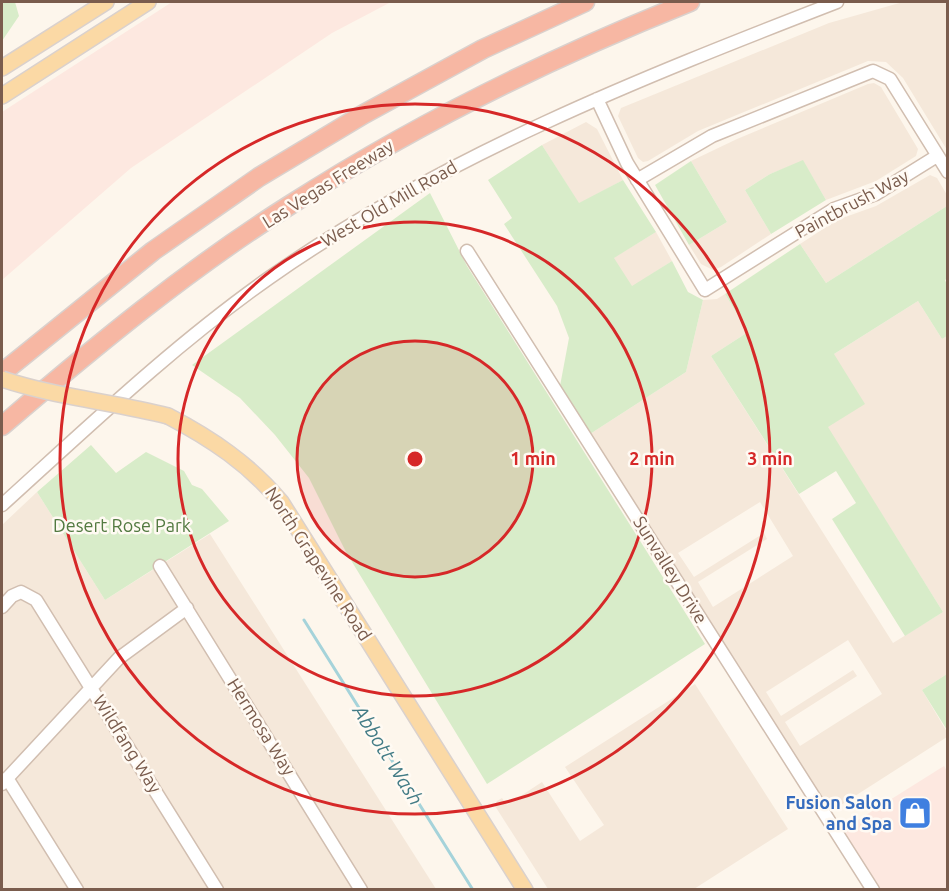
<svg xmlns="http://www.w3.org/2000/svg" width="949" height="891" viewBox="0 0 949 891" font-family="Ubuntu,sans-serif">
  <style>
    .residential { fill: #f5e8da; fill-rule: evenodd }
    .commercial { fill: #fde8e0 }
    .green { fill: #d8ecc9 }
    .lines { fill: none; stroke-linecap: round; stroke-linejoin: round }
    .stream { stroke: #a5d3da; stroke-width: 3 }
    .minor-casing { stroke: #d1beb0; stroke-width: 15 }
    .major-casing { stroke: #dad1cd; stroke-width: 18 }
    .highway-casing { stroke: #dad1cd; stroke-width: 21 }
    .minor { stroke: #fff; stroke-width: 12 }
    .major { stroke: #fbd9a5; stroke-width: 15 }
    .highway { stroke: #f7b7a3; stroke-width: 18 }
    .major-bridge-casing { stroke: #dad1cd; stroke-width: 18; stroke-linecap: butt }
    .major-bridge { stroke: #fbd9a5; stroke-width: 15 }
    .ring { fill: none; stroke: #d62828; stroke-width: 3 }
    .labels { text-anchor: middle; stroke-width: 5; stroke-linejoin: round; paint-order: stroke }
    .street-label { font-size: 18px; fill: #7a5c4d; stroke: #fffaf3 }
    .park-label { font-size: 18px; fill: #537a41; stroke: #fffaf3 }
    .shop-label { font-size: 18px; font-weight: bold; fill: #366cbe; stroke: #fffaf3; text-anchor: end }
    .water-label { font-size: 20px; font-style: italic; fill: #437c86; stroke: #fffaf3 }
    .centre { fill: #d62828; stroke: #fffaf3; stroke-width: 3 }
    .ring-label { font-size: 18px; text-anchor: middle; font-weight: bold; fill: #d62828; stroke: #fffaf3; stroke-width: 5; stroke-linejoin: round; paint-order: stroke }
  </style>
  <rect width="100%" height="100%" fill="#fdf6ec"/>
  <path class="residential" d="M903,2H947V150L903,78L886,62L868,61L698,131L648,161L643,162L638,158L618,116L621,108L829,23Z
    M874,83L881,87L918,149L916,156L876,181L826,200L803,161L770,174L745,190L771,234L721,267L713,270L701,264L689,245L727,222L691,161L737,139L868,84Z
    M586,122L597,129L623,180L579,204L542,145Z
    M930,175L937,178L947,195V206L826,283L800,244L837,220L876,206Z
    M656,232L672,261L632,287L613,258Z
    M725,294L748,332L711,356L893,643L943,612L827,427L834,354L918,301L942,339L947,336V674L922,690L947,732V737L830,812L590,434L686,372L703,300L717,299ZM760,502L793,556L713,607L698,582L767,539L764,533L694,577L678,553ZM848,640L882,694L800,746L785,722L857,676L853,670L781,716L766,692Z
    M37,492L105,600L210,534L436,889L2,890V525Z
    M695,684L788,829L694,889H548L495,806L497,801L502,798L507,805L542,782L580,841L604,825L565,767Z"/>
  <path class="commercial" d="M172,2H391L332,33L131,168L2,280V112Z
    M944,766L947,771V889H879L842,830Z"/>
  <path class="green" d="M2,2H15L19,16L2,41Z
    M542,145L579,203L623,180L656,232L614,258L632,286L672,261L688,292L703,300L686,372L590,434L560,386L569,338L557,306L504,224L512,218L488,180Z
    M803,160L826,200L771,234L745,190L770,174Z
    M691,161L727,222L689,245L655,185Z
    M430,193L467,266L705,644L487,784L346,552L309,478L275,435L240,398L192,365Z
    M947,206L948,278L945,280L947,285V336L942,339L918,301L834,354L865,404L828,427L943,612L905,636L832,519L856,503L836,471L799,494L711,356L748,332L725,294L800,244L826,283Z
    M91,445L116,473L146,452L184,471L192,485L202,489L229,521L105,600L37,492Z
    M947,674V730L922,690Z"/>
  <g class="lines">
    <path class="stream" d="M304,620L473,890"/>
    <g class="minor-casing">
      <path id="minor" d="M597,99L627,163L705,290L834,209L876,194L937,156
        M637,180L712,136L873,71L890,79L948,172
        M467,251L873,890
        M2,505C88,427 174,345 269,278C443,156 641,78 837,2
        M160,566L361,890
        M2,607L12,596L21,592L36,600L217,890
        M7,778L77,890
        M2,784L119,658L187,608"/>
    </g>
    <g class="major-casing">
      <path id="major" d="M2,68L106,2
        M2,96L148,2
        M168,416C212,439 249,464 281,502L525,890"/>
    </g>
    <g class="highway-casing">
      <path id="highway" d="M2,373L153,251L259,177L364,114L483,49L585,2
        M2,426C94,347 187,270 290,205C417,123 550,58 690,2"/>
    </g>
    <use href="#minor" class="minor"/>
    <use href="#major" class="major"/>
    <use href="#highway" class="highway"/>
    <g class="major-bridge-casing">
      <path id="major-bridge" d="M2,379C56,397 113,402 168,416"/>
    </g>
    <use href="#major-bridge" class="major-bridge"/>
  </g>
  <circle cx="415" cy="459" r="118" fill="#d62828" fill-opacity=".12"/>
  <g class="ring">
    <circle cx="415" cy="459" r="118"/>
    <circle cx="415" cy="459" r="237"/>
    <circle cx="415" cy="459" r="355"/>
  </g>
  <defs>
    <g id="shop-square" transform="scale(1.725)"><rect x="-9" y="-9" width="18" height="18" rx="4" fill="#3f7fe0" stroke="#fffaf3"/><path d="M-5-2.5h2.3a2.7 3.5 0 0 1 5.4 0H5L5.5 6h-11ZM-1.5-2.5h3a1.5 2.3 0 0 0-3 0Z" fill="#fff"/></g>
  </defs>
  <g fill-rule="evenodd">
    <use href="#shop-square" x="915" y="813"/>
  </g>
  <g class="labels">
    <g class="street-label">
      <text transform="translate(328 184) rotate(-32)" y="6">Las Vegas Freeway</text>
      <text transform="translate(389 204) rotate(-30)" y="6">West Old Mill Road</text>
      <text transform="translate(852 204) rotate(-28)" y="6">Paintbrush Way</text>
      <text transform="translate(318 564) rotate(57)" y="6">North Grapevine Road</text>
      <text transform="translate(670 570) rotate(58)" y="6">Sunvalley Drive</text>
      <text transform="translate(261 727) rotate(58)" y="6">Hermosa Way</text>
      <text transform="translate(127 744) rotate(58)" y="6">Wildfang Way</text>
    </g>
    <g class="park-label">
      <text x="122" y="532">Desert Rose Park</text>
    </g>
    <g class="shop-label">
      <text x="892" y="809">Fusion Salon<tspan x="892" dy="21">and Spa</tspan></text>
    </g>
    <g class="water-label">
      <text transform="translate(388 755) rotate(58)" y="7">Abbott Wash</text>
    </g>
  </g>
  <circle cx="415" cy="459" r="9" class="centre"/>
  <g class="ring-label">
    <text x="533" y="465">1 min</text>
    <text x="652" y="465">2 min</text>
    <text x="770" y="465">3 min</text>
  </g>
  <rect width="949" height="891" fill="none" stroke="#7a5c4d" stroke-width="6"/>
</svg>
